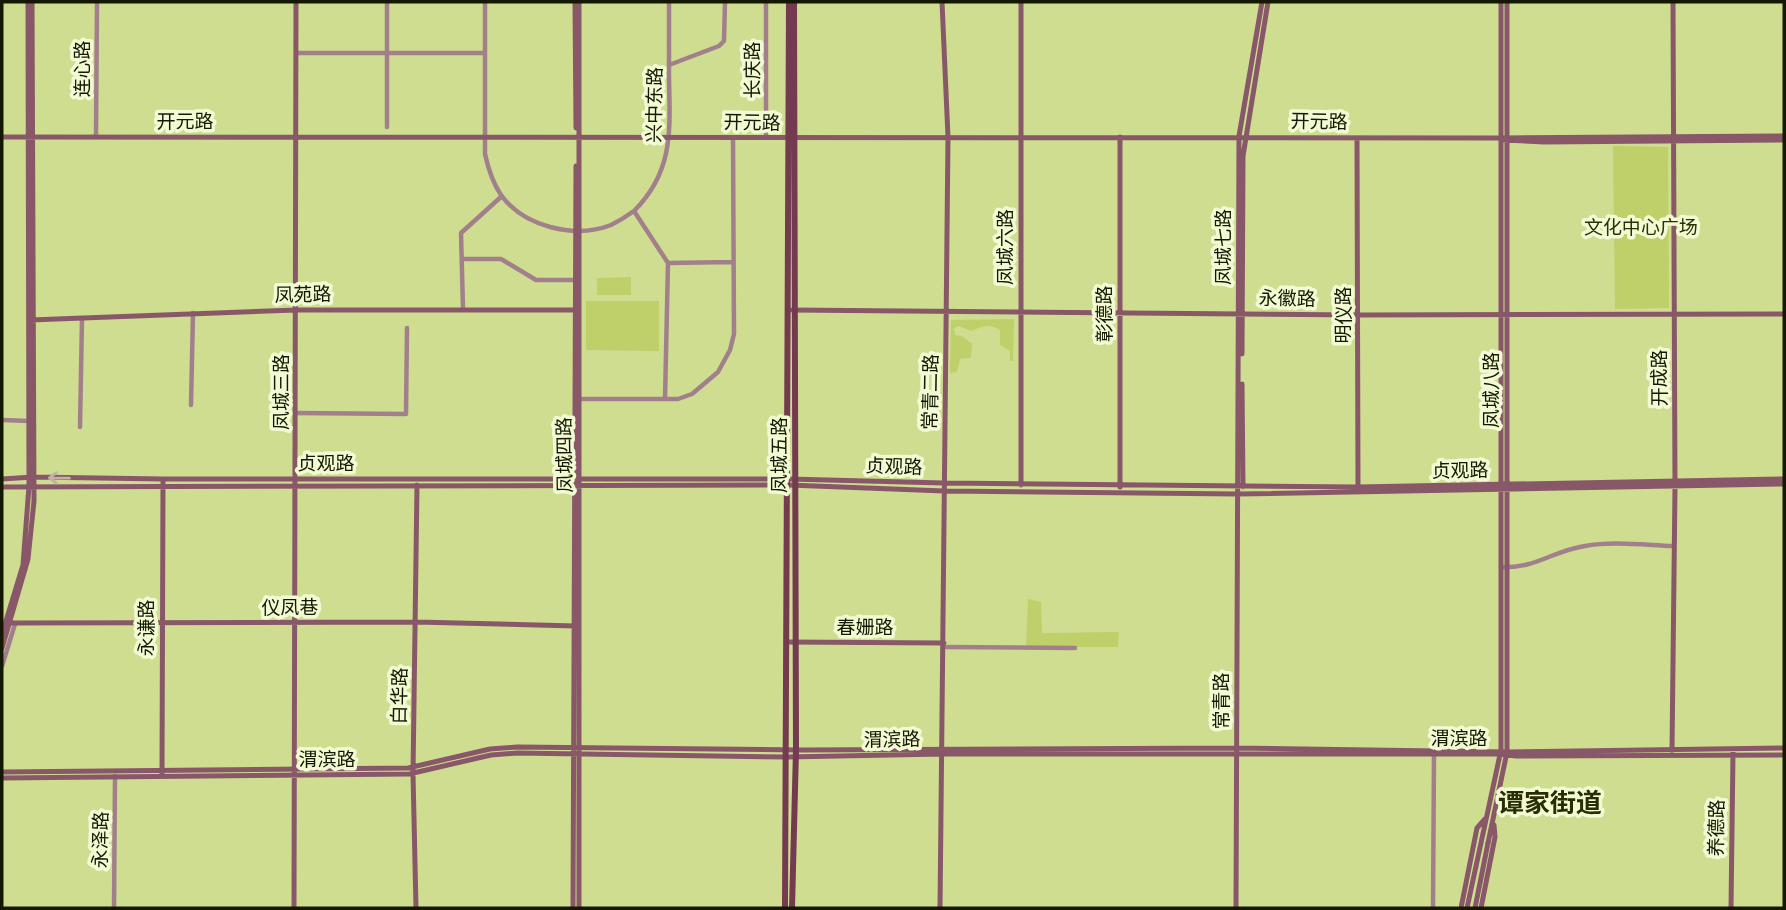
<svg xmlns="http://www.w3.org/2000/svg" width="1786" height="910" viewBox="0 0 1786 910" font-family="'Nunito Sans','Noto Sans SC',sans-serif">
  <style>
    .green { fill: #bfcf6a }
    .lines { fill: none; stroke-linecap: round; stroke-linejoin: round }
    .street { stroke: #a2808b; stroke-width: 4.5 }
    .secondary { stroke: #885869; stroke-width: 5 }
    .primary { stroke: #733a50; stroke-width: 6 }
    .secondary-bridge { stroke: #885869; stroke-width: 5 }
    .oneway { stroke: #c2b1a4 }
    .labels { text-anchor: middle; stroke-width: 7; stroke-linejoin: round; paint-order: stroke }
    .street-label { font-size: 19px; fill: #141800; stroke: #f2fad4 }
    .park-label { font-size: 19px; fill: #2a3000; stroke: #f2fad4 }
    .district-label { font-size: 26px; font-weight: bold; fill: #282d04; stroke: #f2fad4 }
  </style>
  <rect width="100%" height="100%" fill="#cfdd91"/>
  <path class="green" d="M1613,146L1668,147L1669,308L1615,309Z
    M631,277V295H597V278Z
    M586,301H659V351L586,350Z
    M1014,319L1013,361H1010V351L1000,345V330C989,323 983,326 971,331L959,326L954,328L955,335L962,336L972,344L971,358L960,359L957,372L950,373L951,320Z
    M1028,599L1041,602L1042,633L1119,632L1118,647H1026Z"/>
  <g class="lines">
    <path class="street" d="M387,2V127
      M485,2V154C488,168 493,183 501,195C524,227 575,239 611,225C619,221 627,216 634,211
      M766,2V138
      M296,53H485
      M669,65L719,46L724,41L725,2
      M96,137L97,2
      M462,259H501L536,280H575
      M668,263L733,262
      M463,309L461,233L502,196
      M579,399H678L692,394L718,372L730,350L734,334L733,138
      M665,399L668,263L634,211C674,171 670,130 669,78C669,53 669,27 669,2
      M191,405L193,313
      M296,413L406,414L407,328
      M2,420L29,421
      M80,427L82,318
      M1501,567C1535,569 1552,551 1585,546C1611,541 1645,545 1672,546
      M943,647L1075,648
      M2,666L15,624
      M114,908L115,776
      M1433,908L1434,754"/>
    <path class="secondary" d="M575,2L576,128
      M579,2V908
      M1021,2V485
      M2,137L1502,138L1784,136
      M1120,137V487
      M1357,138L1358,489
      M1504,140L1544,142L1784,140
      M792,310L1359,315L1784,314
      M30,320L296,310H577
      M1242,354L1243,156L1268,2
      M1242,384L1243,487
      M2,479L33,477L163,479H789L944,483L1358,487L1784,479
      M2,487L789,485L944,491L1238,494L1784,484
      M8,623L416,622L576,626
      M2,634L23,565L29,486L28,2
      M787,642L944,643
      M2,648L28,559L34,501L32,2
      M1672,751L1675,487L1673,2
      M2,772L408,768L490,749L517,747L801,750L1236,748L1507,752L1784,748
      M162,774L163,482
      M2,778L409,774L491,755L517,753L787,757L943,754H1500L1516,756L1784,755
      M1488,843L1507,752V2
      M294,908L296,2
      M416,908L413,774L417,485
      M573,908L576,166
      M940,908L948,137L942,2
      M1236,908L1239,136L1262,2
      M1461,908L1477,828L1485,819
      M1467,908L1501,750V2
      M1481,908L1495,837L1494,825
      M1731,908L1733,752"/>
    <path class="primary" d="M785,908L789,2
      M792,908L796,750L794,2"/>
    <path class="secondary-bridge" d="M1475,908L1488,843"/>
  </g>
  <defs><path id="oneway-shaft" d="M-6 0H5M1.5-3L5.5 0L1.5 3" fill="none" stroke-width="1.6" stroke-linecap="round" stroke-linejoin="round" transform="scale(1.75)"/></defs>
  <use class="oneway" href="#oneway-shaft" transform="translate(59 478) rotate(-179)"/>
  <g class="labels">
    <g class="street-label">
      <text transform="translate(82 69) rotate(-90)" y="7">连心路</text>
      <text transform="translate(752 70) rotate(-90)" y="7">长庆路</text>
      <text transform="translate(654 105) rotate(-89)" y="7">兴中东路</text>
      <text x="185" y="128">开元路</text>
      <text transform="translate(1319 121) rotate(1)" y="7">开元路</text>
      <text transform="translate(752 122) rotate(1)" y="7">开元路</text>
      <text transform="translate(1005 247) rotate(-90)" y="7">凤城六路</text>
      <text transform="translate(1223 247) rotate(-90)" y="7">凤城七路</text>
      <text transform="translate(303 294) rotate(-1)" y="7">凤苑路</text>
      <text transform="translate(1287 298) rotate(1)" y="7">永徽路</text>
      <text transform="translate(1104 314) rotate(-90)" y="7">彰德路</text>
      <text transform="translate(1343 315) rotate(-90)" y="7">明仪路</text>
      <text transform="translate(1659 378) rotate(-90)" y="7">开成路</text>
      <text transform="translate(1491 390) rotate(-90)" y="7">凤城八路</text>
      <text transform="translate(281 392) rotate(-90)" y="7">凤城三路</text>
      <text transform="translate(930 392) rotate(-89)" y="7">常青二路</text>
      <text transform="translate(564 455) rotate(-91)" y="7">凤城四路</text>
      <text transform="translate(779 455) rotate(-90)" y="7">凤城五路</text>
      <text x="326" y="470">贞观路</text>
      <text transform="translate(894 466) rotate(2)" y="7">贞观路</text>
      <text transform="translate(1460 470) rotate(-1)" y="7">贞观路</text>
      <text x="290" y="614">仪凤巷</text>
      <text x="865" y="634">春姗路</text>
      <text transform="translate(146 628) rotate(-90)" y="7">永谦路</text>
      <text transform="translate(399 696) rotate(-89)" y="7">白华路</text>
      <text transform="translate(1221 701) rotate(-90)" y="7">常青路</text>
      <text x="1459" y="745">渭滨路</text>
      <text transform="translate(892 739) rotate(-1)" y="7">渭滨路</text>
      <text x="327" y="766">渭滨路</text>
      <text transform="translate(1716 828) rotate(-89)" y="7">养德路</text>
      <text transform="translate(100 840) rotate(-89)" y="7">永泽路</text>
    </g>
    <g class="park-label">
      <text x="1641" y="234">文化中心广场</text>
    </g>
    <g class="district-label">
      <text x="1550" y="812">谭家街道</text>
    </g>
  </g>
  <rect width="1786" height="910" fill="none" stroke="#141800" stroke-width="7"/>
</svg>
